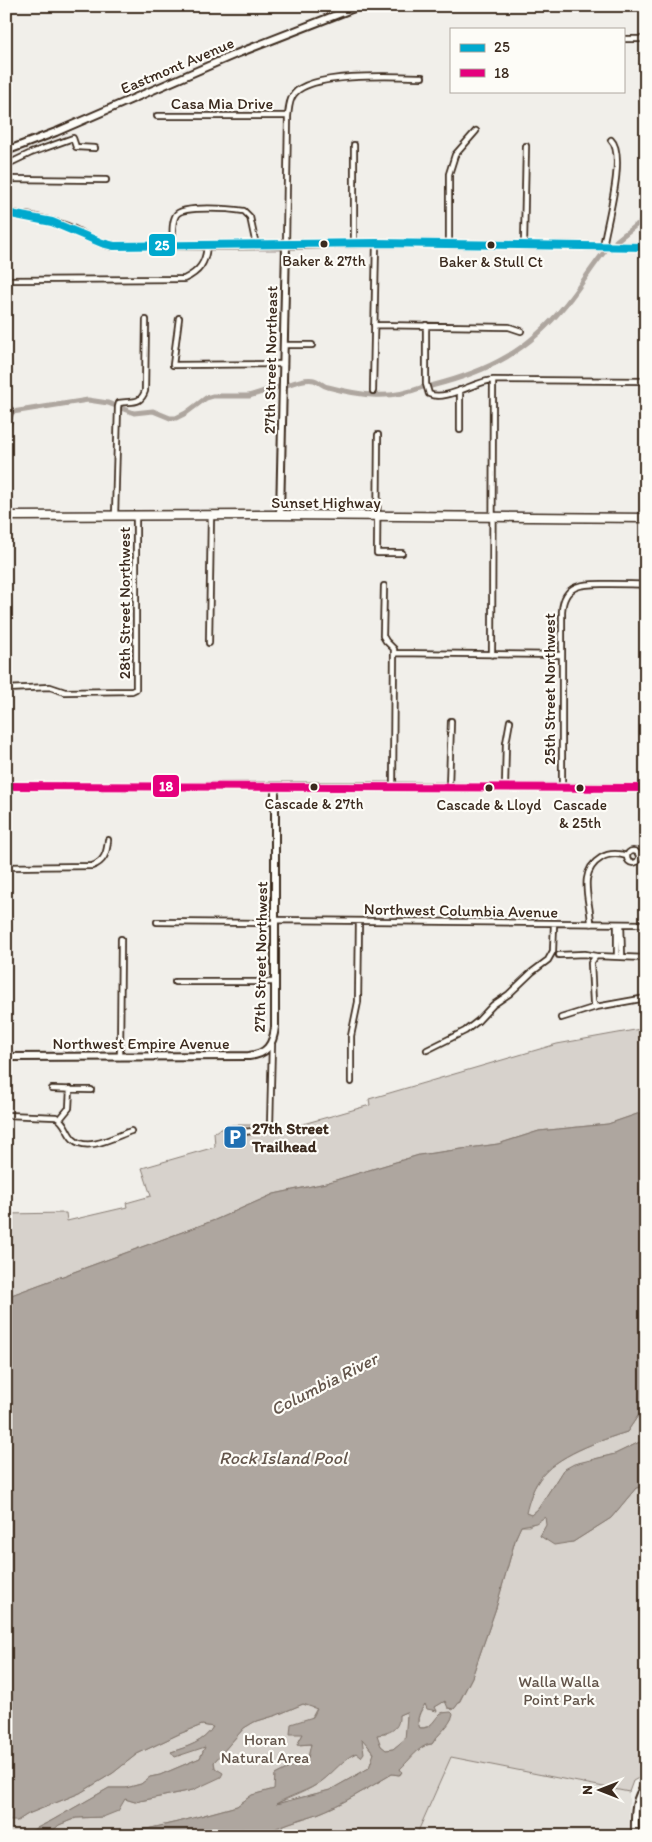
<svg xmlns="http://www.w3.org/2000/svg" width="652" height="1842" viewBox="0 0 652 1842" font-family="Itim,sans-serif">
  <style>
    .built { fill: #e3e0da }
    .green { fill: #d7d2cc; stroke: #897e75 }
    .water { fill: #aea69f; stroke: #80746b; fill-rule: evenodd }
    .lines { fill: none; stroke-linecap: round; stroke-linejoin: round }
    .canal { stroke: #aea69f; stroke-width: 5 }
    .street-casing { stroke: #3b2a1e; stroke-width: 8 }
    .secondary-casing { stroke: #3b2a1e; stroke-width: 10 }
    .highway-casing { stroke: #3b2a1e; stroke-width: 11 }
    .street { stroke: #fdfcf7; stroke-width: 4.5 }
    .secondary { stroke: #fdfcf7; stroke-width: 6 }
    .highway { stroke: #fdfcf7; stroke-width: 8 }
    .bus-1-casing { stroke: #fdfcf7; stroke-width: 11 }
    .bus-2-casing { stroke: #fdfcf7; stroke-width: 11 }
    .bus-1 { stroke: #00a9ce; stroke-width: 8 }
    .bus-2 { stroke: #e5007d; stroke-width: 8 }
    .bus-dot { fill: #3b2a1e; stroke: #fdfcf7; stroke-width: 2 }
    .labels { text-anchor: middle; stroke-width: 4.5; stroke-linejoin: round; paint-order: stroke }
    .bus-label { font-size: 15px; fill: #3b2a1e; stroke: #fdfcf7 }
    .street-label { font-size: 16px; fill: #3b2a1e; stroke: #fdfcf7 }
    .poi-label { font-size: 16px; font-weight: bold; fill: #3b2a1e; stroke: #fdfcf7; text-anchor: start }
    .park-label { font-size: 16px; fill: #62544a; stroke: #fdfcf7 }
    .water-label { font-size: 18px; font-style: italic; fill: #63554b; stroke: #fdfcf7 }
    .line-badge { stroke: #fdfcf7; stroke-width: 2 }
    .badge-label { font-size: 14px; text-anchor: middle; font-weight: bold; fill: #fff }
  </style>
  <rect width="100%" height="100%" fill="#f1efea"/>
  <filter id="ink" filterUnits="userSpaceOnUse"><feTurbulence type="fractalNoise" baseFrequency=".02" numOctaves="2"/><feDisplacementMap in="SourceGraphic" scale="10" xChannelSelector="R" yChannelSelector="G"/><feConvolveMatrix kernelMatrix="1 2 1 2 8 2 1 2 1" color-interpolation-filters="sRGB"/></filter>
  <g filter="url(#ink)">
    <path class="built" d="M451,1757L629,1792V1836H416Z"/>
    <path class="green" d="M646,1028V1111L608,1124L539,1131L498,1144L419,1155L326,1183L274,1194L215,1220L6,1297V1214L66,1213L67,1221L127,1207L126,1203L151,1196L142,1168L215,1147L214,1132L232,1125H275V1132L370,1105L369,1099L557,1044Z
      M646,1404V1439L615,1454L591,1460L563,1470L538,1509L531,1515L525,1513C529,1501 532,1490 539,1480C554,1456 601,1440 627,1432Z
      M646,1486V1774L633,1781L629,1792L451,1757L416,1836H264C274,1826 303,1819 317,1814C343,1804 368,1788 392,1774L400,1775L402,1772L400,1769C410,1760 418,1745 432,1744C437,1735 446,1728 452,1718L443,1712C435,1720 431,1728 420,1728C415,1719 421,1711 425,1704L435,1707L445,1701L452,1710L454,1709L460,1701L472,1677L496,1608L516,1537L521,1526H529L545,1516L547,1525L540,1536L573,1542L611,1518L636,1488Z
      M303,1704L317,1708L297,1745L311,1744L308,1758L275,1775V1789L252,1795L237,1806L182,1821L147,1829L120,1831L115,1836H47L59,1825L76,1818L103,1817L125,1799L135,1802L193,1790L215,1768L214,1762L244,1728L254,1722L277,1715Z
      M406,1712L407,1716L406,1739L393,1749L386,1750L381,1746L376,1735L386,1734L399,1715Z
      M202,1725L213,1727C204,1742 188,1747 171,1752L205,1747L200,1758L160,1775L150,1777L141,1784L126,1788H109L51,1821L21,1836H6L7,1819L17,1821L28,1814L80,1793L113,1773L137,1754L179,1734Z
      M362,1738L374,1754L369,1768L330,1790L273,1805C288,1798 310,1791 323,1780C334,1771 343,1759 356,1753Z"/>
    <path class="water" d="M646,1111V1404L627,1432C601,1440 554,1456 539,1480C532,1490 529,1501 526,1513L531,1515L538,1509L563,1470L574,1464L615,1454L646,1439V1486L636,1488L611,1518L573,1542L554,1545L540,1536L546,1525L545,1517L536,1523L521,1526L516,1537L496,1608L472,1677L458,1704L454,1709L448,1708L445,1701L435,1707L437,1711L427,1709L425,1704C420,1711 415,1720 420,1728C432,1729 433,1720 441,1713L451,1712L453,1714C450,1727 438,1733 432,1744C420,1744 410,1760 400,1769L402,1772L399,1775L392,1774C368,1788 343,1804 317,1814C303,1819 274,1826 264,1836H236L246,1831L243,1829L220,1831L196,1836H115L119,1831L147,1829L182,1821L237,1806L252,1795L274,1789L275,1775L308,1758L311,1744L297,1745L303,1734H290L291,1724L313,1717L317,1709L303,1704L277,1715L254,1722L244,1728L214,1762L215,1768L223,1773L221,1777L193,1790L135,1802L125,1799L118,1811L103,1817L76,1818L59,1825L47,1836H21L51,1821L109,1788H126L141,1784L150,1777L160,1775L200,1758L205,1747L175,1757L171,1752C187,1747 204,1742 213,1727L202,1725L179,1734L137,1754L113,1773L80,1793L28,1814L17,1821H6V1297L215,1220L274,1194L326,1183L419,1155L498,1144L539,1131L608,1124ZM406,1712L407,1716L405,1739L393,1749L386,1750L381,1746L377,1735C389,1733 400,1730 399,1715ZM362,1739L374,1753L369,1768L330,1790L276,1804C290,1795 309,1791 322,1781C334,1772 343,1759 356,1753L361,1757L364,1753Z"/>
    <g class="lines">
      <path class="canal" d="M616,241L636,225L646,221
        M287,385C295,382 306,378 314,380C319,381 322,386 328,387C362,396 390,400 423,387
        M431,386C490,371 528,351 566,304C580,287 591,268 605,251
        M6,413L88,400L108,403L134,413L153,411L170,418H176L186,413L206,398L213,396H249L278,387"/>
      <g class="street-casing">
        <path id="street" d="M623,39H646
          M157,116H288
          M6,165L31,153L73,138L76,147L95,148
          M6,179L106,180
          M354,243V145
          M449,244V174L455,155L476,131
          M524,244L526,146
          M286,245L288,116C289,108 289,100 294,94C311,72 395,76 422,77
          M173,246C173,237 171,223 176,215C182,205 232,209 244,211L250,217L256,245
          M603,247C606,225 627,155 611,140
          M6,280L184,279C199,272 206,263 207,245
          M179,318L173,365L284,364
          M374,325L509,327L521,331
          M426,325V384L429,394C446,402 475,381 493,380L646,381
          M284,345H312
          M373,391L376,243
          M460,430V390
          M378,435L377,553H402
          M6,438L10,410
          M115,516L118,407L119,403C131,400 140,406 145,391L146,320
          M384,586L383,636L386,641L394,649L393,787
          M209,643L211,515
          M394,653L562,655
          M492,655L493,380
          M6,689L50,687L65,692L132,691L136,689V516
          M449,787L451,721
          M505,787L506,743L510,721
          M562,788V611C564,581 587,584 610,584C622,584 634,584 646,585
          M627 857a6 6 0 1 1 12 0a6 6 0 1 1-12 0Z
          M6,867L92,866C104,862 107,853 108,840
          M275,920L646,924
          M157,922L275,923
          M591,924C591,902 576,873 601,858C609,853 617,853 627,856
          M617,924V956
          M621,924L622,956
          M559,955L585,954L596,956
          M646,958L596,956L591,963L593,1002L596,1007L646,998
          M175,982H275
          M561,1018L596,1007
          M427,1050L465,1031L478,1021L493,1005L509,994L532,972L548,960L553,951L554,924
          M120,1057L121,939
          M351,1082V1036L358,1002L359,922
          M52,1089L91,1090
          M6,1115L56,1117C66,1122 66,1132 73,1139C87,1153 116,1136 131,1131
          M60,1119L69,1108L70,1089
          M227,1140L231,1133L265,1130L270,1126L272,1044"/>
      </g>
      <g class="secondary-casing">
        <path id="secondary" d="M6,151L56,132L236,54L359,6
          M6,213C27,216 47,219 67,227C82,233 97,244 114,246L286,245L376,243L646,247
          M280,515L286,245
          M6,786H298L646,788
          M6,1057L249,1056C267,1054 273,1045 275,1027V786
          M635,1836C635,1818 633,1799 646,1785"/>
      </g>
      <g class="highway-casing">
        <path id="highway" d="M6,516L280,515L646,518"/>
      </g>
      <use href="#street" class="street"/>
      <use href="#secondary" class="secondary"/>
      <use href="#highway" class="highway"/>
      <g class="bus-1-casing">
        <path id="bus-1" d="M6,213L52,222L102,243L114,246L376,243L646,247"/>
      </g>
      <g class="bus-2-casing">
        <path id="bus-2" d="M6,786L646,788"/>
      </g>
      <use href="#bus-1" class="bus-1"/>
      <use href="#bus-2" class="bus-2"/>
    </g>
  </g>
  <defs>
    <g id="parking-square" transform="scale(1.25)"><rect x="-9" y="-9" width="18" height="18" rx="4" fill="#1f6fb2" stroke="#fdfcf7"/><path d="M-3.5-5.5H1a3.5 3.5 0 0 1 0 7H-1V5.5H-3.5ZM-1-3.4V-.6H.8a1.4 1.4 0 0 0 0-2.8Z" fill="#fff"/></g>
  </defs>
  <g fill-rule="evenodd">
    <use href="#parking-square" x="235" y="1137"/>
  </g>
  <g class="bus-dot">
    <circle cx="324" cy="244" r="4.5"/>
    <circle cx="491" cy="245" r="4.5"/>
    <circle cx="314" cy="787" r="4.5"/>
    <circle cx="489" cy="788" r="4.5"/>
    <circle cx="580" cy="788" r="4.5"/>
  </g>
  <g class="labels">
    <g class="bus-label">
      <text x="324" y="266">Baker &amp; 27th</text>
      <text x="491" y="267">Baker &amp; Stull Ct</text>
      <text x="314" y="809">Cascade &amp; 27th</text>
      <text x="489" y="810">Cascade &amp; Lloyd</text>
      <text x="580" y="810">Cascade<tspan x="580" dy="18">&amp; 25th</tspan></text>
    </g>
    <g class="street-label">
      <text transform="translate(177 65) rotate(-23)" y="6">Eastmont Avenue</text>
      <text x="222" y="109">Casa Mia Drive</text>
      <text transform="translate(270 360) rotate(-89)" y="6">27th Street Northeast</text>
      <text x="326" y="508">Sunset Highway</text>
      <text transform="translate(124 603) rotate(-90)" y="6">28th Street Northwest</text>
      <text transform="translate(549 689) rotate(-90)" y="6">25th Street Northwest</text>
      <text transform="translate(461 910) rotate(1)" y="6">Northwest Columbia Avenue</text>
      <text transform="translate(260 957) rotate(-89)" y="6">27th Street Northwest</text>
      <text x="141" y="1049">Northwest Empire Avenue</text>
    </g>
    <g class="poi-label">
      <text x="252" y="1134">27th Street<tspan x="252" dy="18">Trailhead</tspan></text>
    </g>
    <g class="park-label">
      <text x="559" y="1687">Walla Walla<tspan x="559" dy="18">Point Park</tspan></text>
      <text x="265" y="1745">Horan<tspan x="265" dy="18">Natural Area</tspan></text>
    </g>
    <g class="water-label">
      <text transform="translate(324 1384) rotate(-27)" y="6">Columbia River</text>
      <text x="283" y="1464">Rock Island Pool</text>
    </g>
  </g>
  <g class="line-badge">
    <rect x="148" y="233" width="28" height="24" rx="5" fill="#00a9ce"/>
    <rect x="152" y="774" width="28" height="24" rx="5" fill="#e5007d"/>
  </g>
  <g class="badge-label">
    <text x="162" y="250">25</text>
    <text x="166" y="791">18</text>
  </g>
  <rect width="652" height="1842" fill="none" stroke="#fdfcf7" stroke-width="25"/>
  <rect x="12" y="12" width="627" height="1817" fill="none" stroke="#3b2a1e" stroke-width="2" filter="url(#ink)"/>
  <rect x="450" y="28" width="175" height="65" fill="#fdfcf7" stroke="#afa8a0"/>
  <rect x="460" y="44" width="25" height="8" fill="#00a9ce" stroke="#afa8a0"/>
  <text x="494" y="52" font-size="15" fill="#3b2a1e">25</text>
  <rect x="460" y="69" width="25" height="8" fill="#e5007d" stroke="#afa8a0"/>
  <text x="494" y="78" font-size="15" fill="#3b2a1e">18</text>
  <g transform="translate(600 1790) rotate(270)" stroke="#fdfcf7" stroke-width="4" paint-order="stroke">
  <path d="M0-4L9 19L0 12L-9 19Z" fill="#3b2a1e"/>
  <text y="-8" font-size="14" font-weight="bold" text-anchor="middle" fill="#3b2a1e">N</text>
  </g>
</svg>
